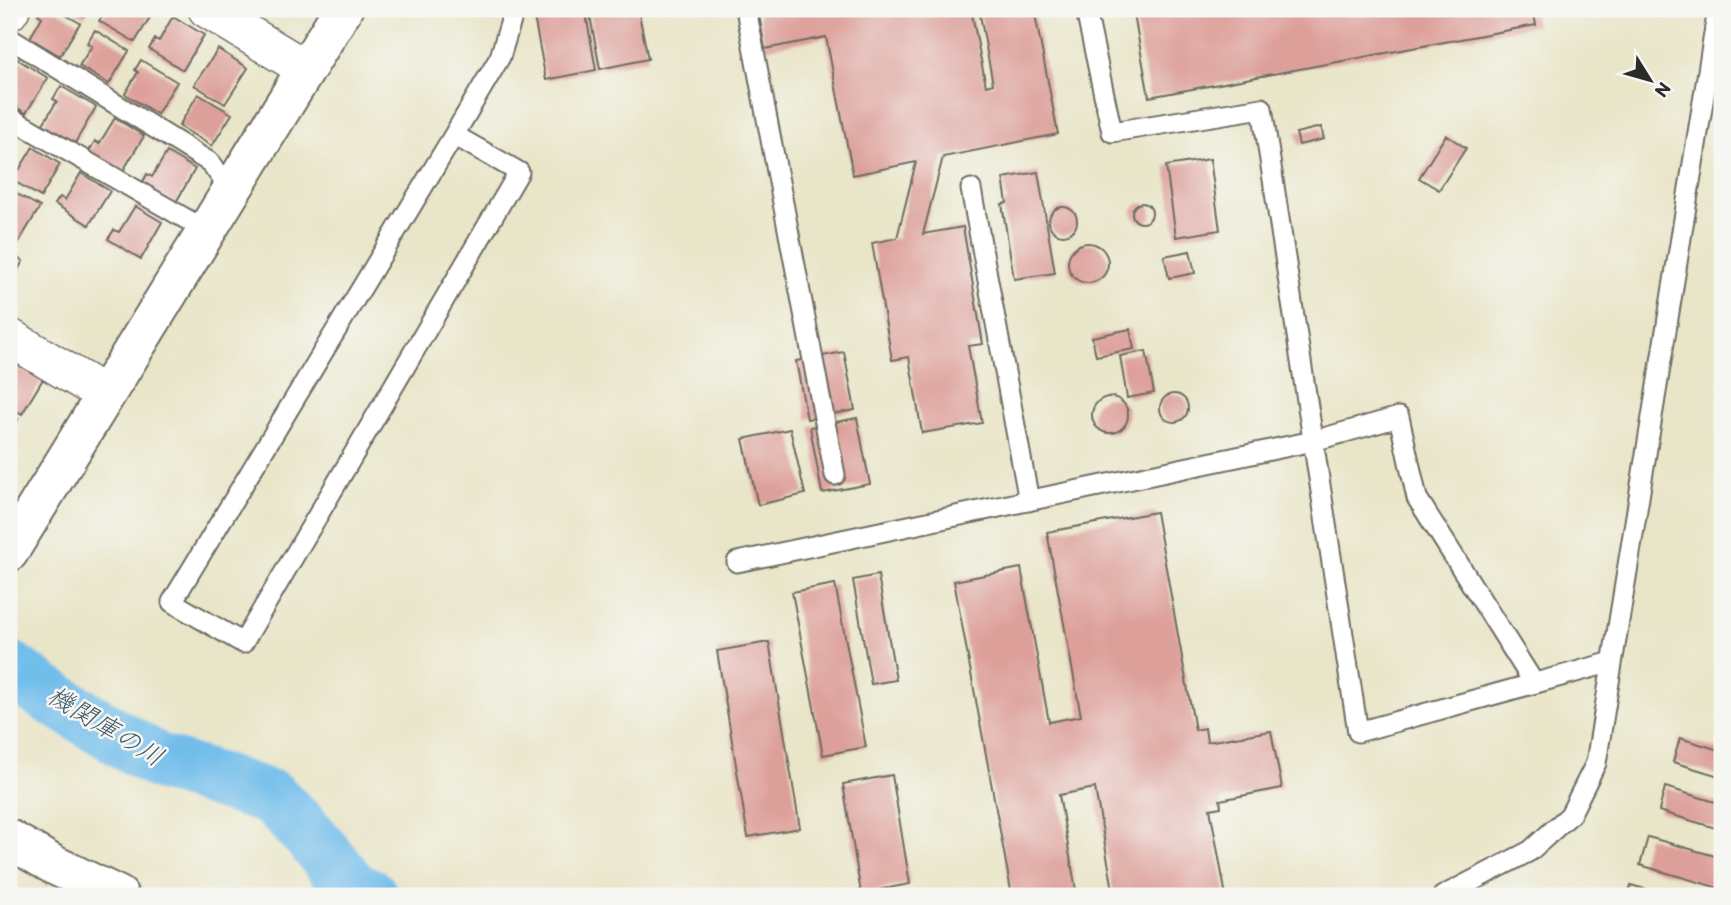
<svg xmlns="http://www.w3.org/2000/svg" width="1731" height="905" viewBox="0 0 1731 905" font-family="Itim,'Klee One',sans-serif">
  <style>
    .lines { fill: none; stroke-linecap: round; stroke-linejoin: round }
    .river { stroke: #72beeb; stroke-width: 56 }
    .building { fill: #dd9f99 }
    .lane-casing { stroke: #6e6c62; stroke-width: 23 }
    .street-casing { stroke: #6e6c62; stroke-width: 40 }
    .secondary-casing { stroke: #6e6c62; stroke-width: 42 }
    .lane { stroke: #fff; stroke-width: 19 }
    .street { stroke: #fff; stroke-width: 37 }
    .secondary { stroke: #fff; stroke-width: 38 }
    .labels { text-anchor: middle; stroke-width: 5; stroke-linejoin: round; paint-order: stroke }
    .water-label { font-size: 26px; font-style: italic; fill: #405765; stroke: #f6f6f2 }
  </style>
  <rect width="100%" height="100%" fill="#f6f6f2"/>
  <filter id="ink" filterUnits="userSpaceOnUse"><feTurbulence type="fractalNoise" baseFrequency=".0143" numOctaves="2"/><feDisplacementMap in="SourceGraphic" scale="14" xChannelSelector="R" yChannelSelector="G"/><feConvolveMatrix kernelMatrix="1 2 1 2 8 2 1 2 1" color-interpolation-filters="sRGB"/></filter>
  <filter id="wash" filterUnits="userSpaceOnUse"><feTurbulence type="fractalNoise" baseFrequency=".00686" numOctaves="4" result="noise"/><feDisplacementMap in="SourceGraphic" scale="28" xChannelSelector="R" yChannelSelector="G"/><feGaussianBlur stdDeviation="1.57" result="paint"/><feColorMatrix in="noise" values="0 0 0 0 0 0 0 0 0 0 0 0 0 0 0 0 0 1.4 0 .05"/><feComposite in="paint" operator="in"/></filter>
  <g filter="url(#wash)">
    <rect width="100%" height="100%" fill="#e9e5c8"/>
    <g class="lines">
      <path class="river" d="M9,668L43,692L159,762L272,798L309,835L354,890L370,896"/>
    </g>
    <g id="blocks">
      <path class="building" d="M41,9H55L80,23L60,56L30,38L42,17L38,14Z
        M71,9H89L84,17Z
        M111,9H155L135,42L99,21L106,10L109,12Z
        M530,9H548L549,10L531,13Z
        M578,9H585L596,70L546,80L534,17Z
        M596,9H638L648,59L600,69L589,10Z
        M758,9H971L986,86L993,84L980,15L1013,9H1034L1058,134L943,157L923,234L963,227L983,344L968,346L982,423L922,433L909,357L892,360L872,243L897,238L916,162L853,175L826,37L765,49Z
        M1133,9H1533L1536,25L1149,97Z
        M173,16L204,35L183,70L149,49L155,39L159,41Z
        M95,30L129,51L109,84L79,66L92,46L87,43Z
        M218,49L248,68L225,104L194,85Z
        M12,56L48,78L26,113L9,103V61Z
        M141,60L177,82L157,114L125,94L138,72L135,70Z
        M61,86L96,107L75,143L43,124L57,101L53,99Z
        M198,94L232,114L212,146L179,126Z
        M115,118L144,136L121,174L88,153L95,141L99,144Z
        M1321,127L1324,139L1299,145L1296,133Z
        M1446,135L1466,148L1439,190L1419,178Z
        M33,147L60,164L41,197L9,178L15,167L19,170Z
        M167,152L195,169L175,204L142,184L147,174L152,177Z
        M1210,159L1220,230L1176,237L1166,166Z
        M1038,172L1055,273L1014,279L1002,204L1007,203L1003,178Z
        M81,173L110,191L89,225L55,204L60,197L65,200Z
        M9,189L40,207L15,248L9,244Z
        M1132 213a10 10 0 1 1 20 0a10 10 0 1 1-20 0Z
        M135,206L162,222L141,259L108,239L114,230L119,232Z
        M1049 221a14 14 0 1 1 28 0a14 14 0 1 1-28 0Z
        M1068 263a20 20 0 1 1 40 0a20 20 0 1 1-40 0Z
        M1190,251L1195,273L1169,278L1164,256Z
        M9,253L23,261L9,285Z
        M1130,329L1134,349L1096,356L1092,337Z
        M1146,351L1154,393L1127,398L1120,356Z
        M844,352L855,410L807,419L796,361Z
        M14,361L43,379L22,414L9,407V370Z
        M1160 408a14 14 0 1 1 28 0a14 14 0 1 1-28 0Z
        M1092 415a18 18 0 1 1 36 0a18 18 0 1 1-36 0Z
        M9,414L18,419L9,435Z
        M857,418L870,484L822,493L810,427Z
        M790,429L805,494L758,505L743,439Z
        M1156,512L1195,730L1205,728L1207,742L1271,731L1282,788L1220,800L1221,807L1210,809L1226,896H1114L1095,788L1059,795L1077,896H1012L954,581L1021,568L1049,722L1081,716L1047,532Z
        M878,575L896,680L871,684L853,580Z
        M835,584L866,747L823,755L792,592Z
        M769,642L800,828L748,837L717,651Z
        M1680,738L1722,751V777L1673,762Z
        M892,775L910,884L861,893L843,784Z
        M1665,787L1722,804V830L1659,811Z
        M1648,837L1722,858V889L1640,865Z
        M1631,885L1668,896H1628Z"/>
    </g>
  </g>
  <g filter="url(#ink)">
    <use href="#blocks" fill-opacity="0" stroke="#6e6c62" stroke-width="2"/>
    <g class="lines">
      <g class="lane-casing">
        <path id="lane" d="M746,9L835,475
          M1088,20L1112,132L1262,108L1358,732L1612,662
          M9,38L211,163L231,191
          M9,117L207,231
          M454,135L519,172L243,643L172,602L454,135L500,57L513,14L512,9
          M971,189L1029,501
          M737,562L1313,441L1399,417L1417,498L1534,683
          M1443,896L1530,851L1570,815L1596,763L1718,9"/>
      </g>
      <g class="street-casing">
        <path id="street" d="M207,9L306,69
          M9,12L11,9
          M9,337L106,395"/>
      </g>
      <g class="secondary-casing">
        <path id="secondary" d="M9,552L343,9
          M9,839L54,865L119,896"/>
      </g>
      <use href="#lane" class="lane"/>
      <use href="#street" class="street"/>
      <use href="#secondary" class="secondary"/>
    </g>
  </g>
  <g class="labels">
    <g class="water-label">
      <text transform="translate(106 726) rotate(31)" y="9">機関庫の川</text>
    </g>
  </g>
  <rect width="1731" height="905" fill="none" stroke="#f6f6f2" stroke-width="35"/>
  <g transform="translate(1650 80) rotate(127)" stroke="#f6f6f2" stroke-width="5" paint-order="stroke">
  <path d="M0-5L12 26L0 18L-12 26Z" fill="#2b2b2b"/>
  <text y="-10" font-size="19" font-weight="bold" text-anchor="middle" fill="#2b2b2b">N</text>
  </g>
</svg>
